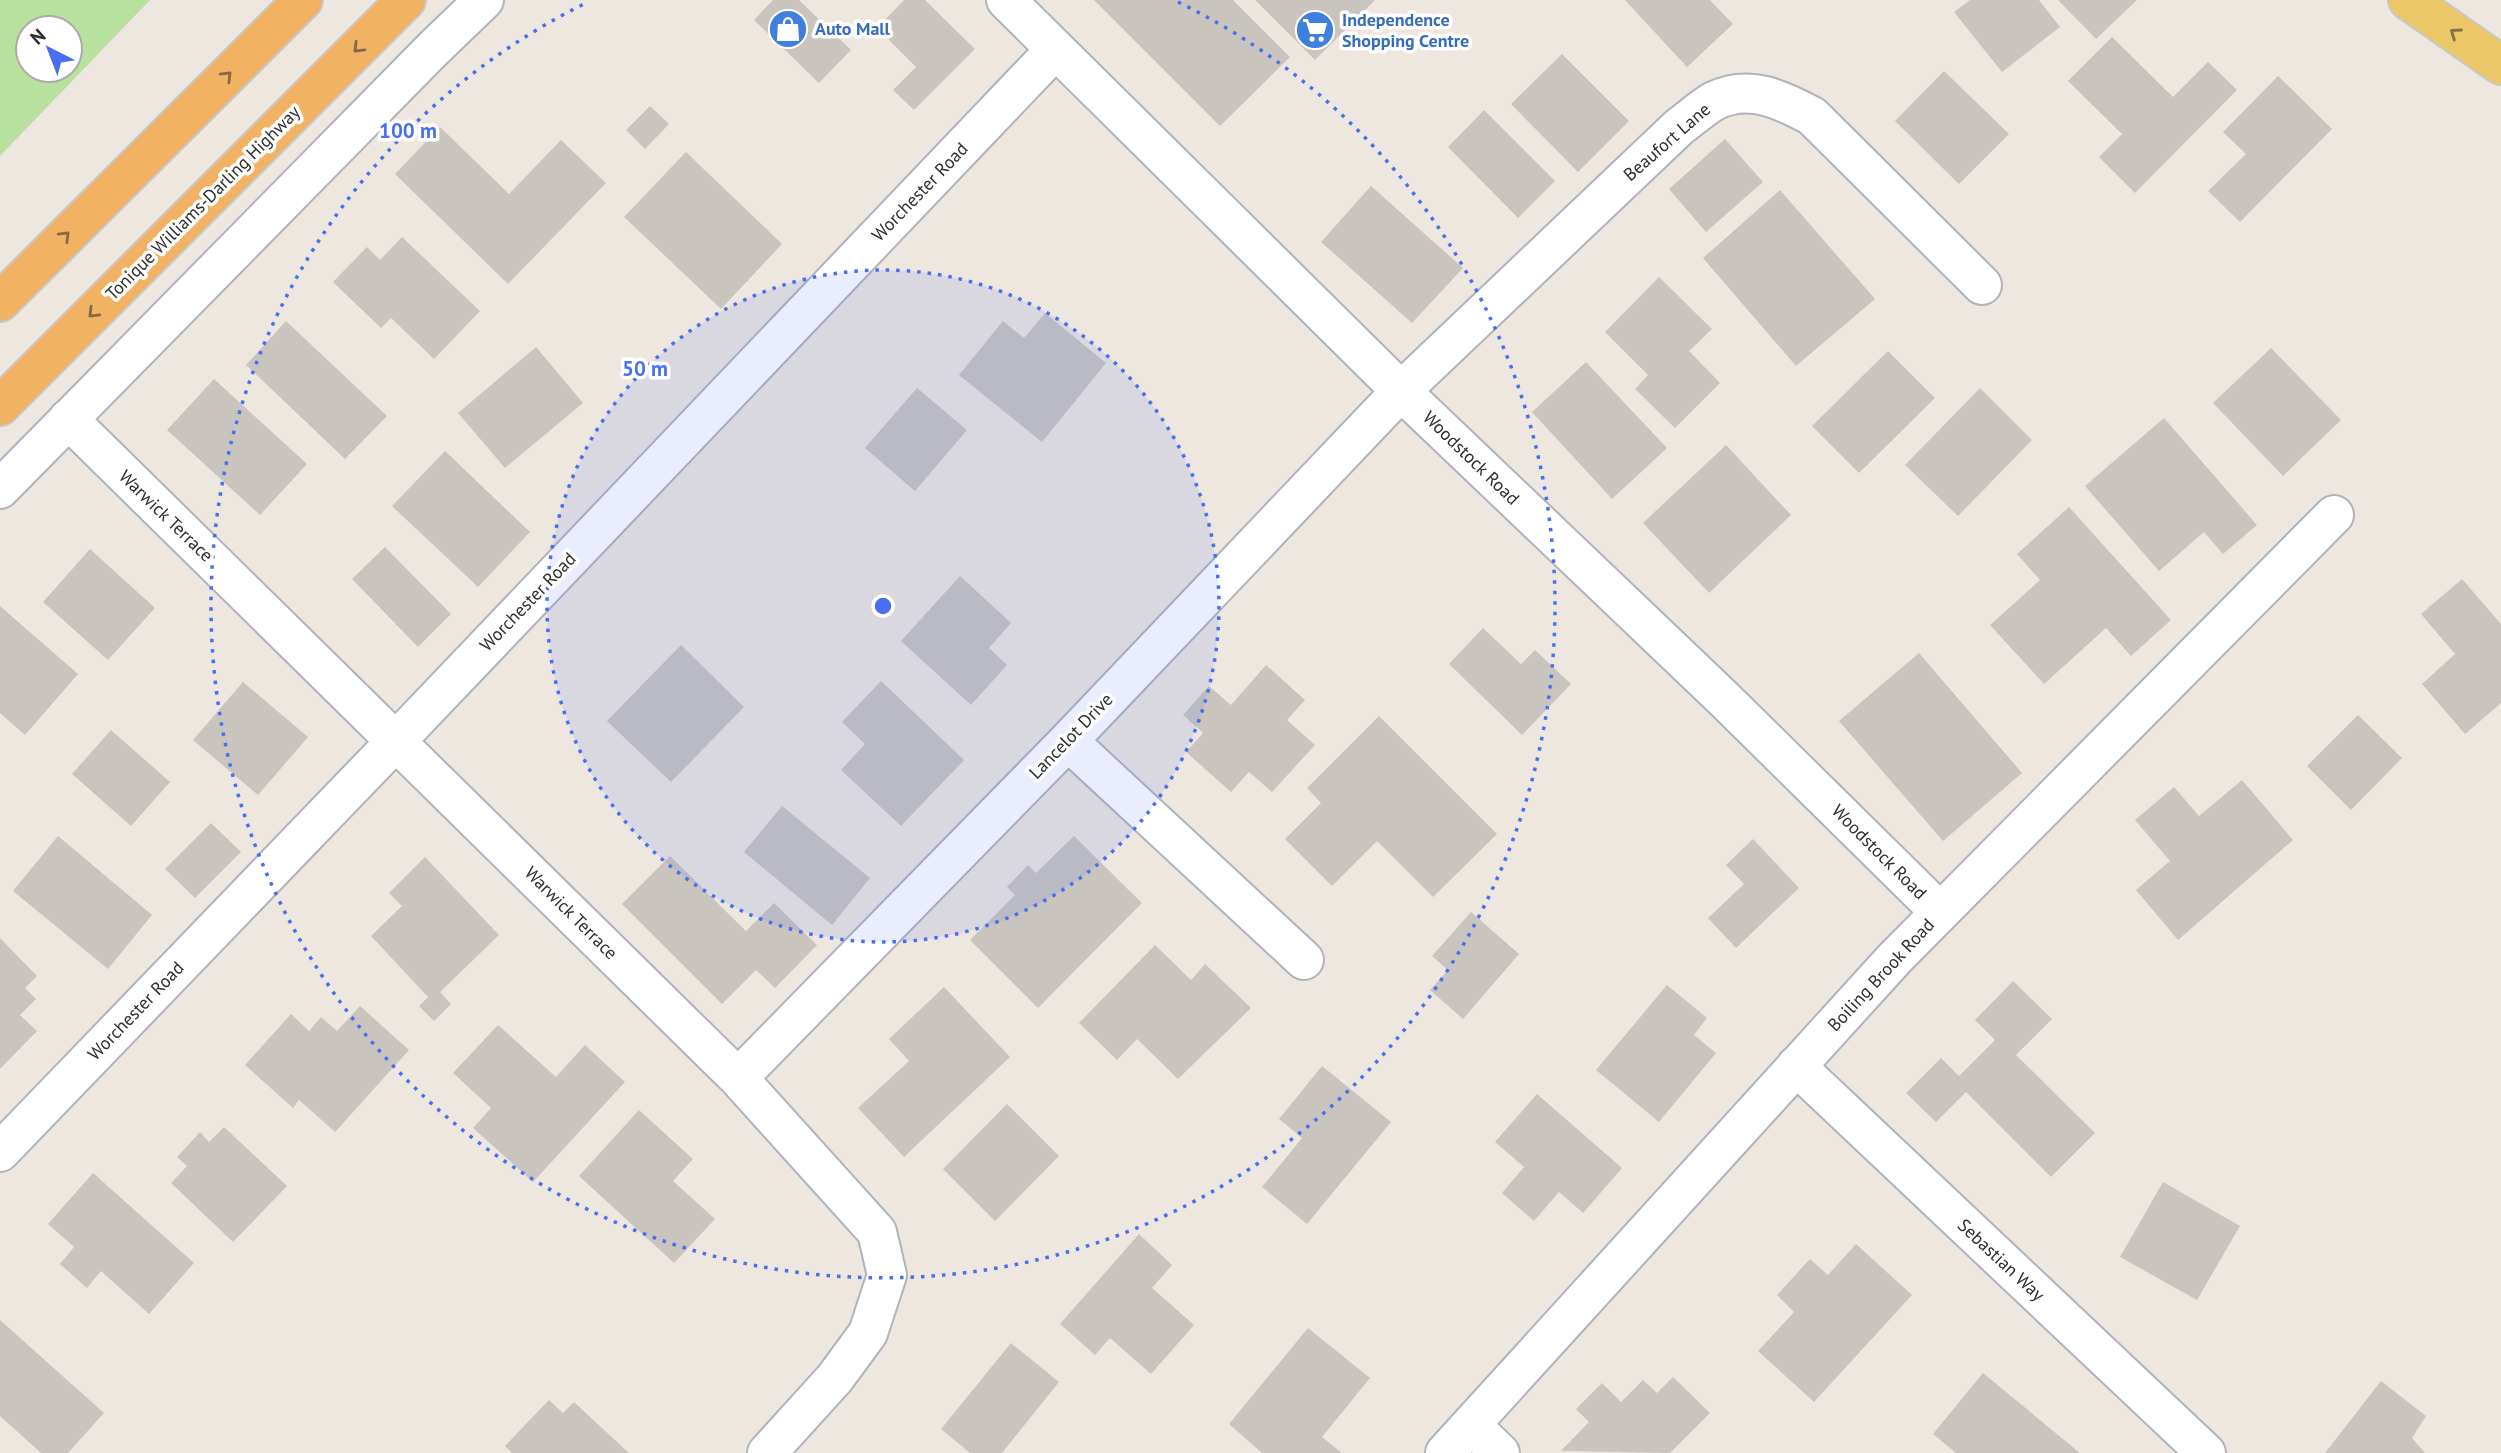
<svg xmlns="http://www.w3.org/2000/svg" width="2501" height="1453" viewBox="0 0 2501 1453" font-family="'PT Sans',sans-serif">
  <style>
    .green { fill: #b8e19f; fill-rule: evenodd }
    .building { fill: #c9c5be }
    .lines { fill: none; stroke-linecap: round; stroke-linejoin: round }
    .minor-casing { stroke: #b0b3bc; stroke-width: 42 }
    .primary-casing { stroke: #c8c8c8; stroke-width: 42 }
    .trunk-casing { stroke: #c8c8c8; stroke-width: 42 }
    .minor { stroke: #fff; stroke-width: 38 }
    .primary { stroke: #ebc767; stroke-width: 38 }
    .trunk { stroke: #f1b264; stroke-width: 38 }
    .oneway { stroke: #827247 }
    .oneway2 { stroke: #856946 }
    .ring { fill: none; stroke: #486ff2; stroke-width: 3.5; stroke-dasharray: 3.5 7 }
    .labels { text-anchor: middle; stroke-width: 7; stroke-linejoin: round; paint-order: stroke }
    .shop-label { font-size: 18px; font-weight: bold; fill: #366cbe; stroke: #fff; text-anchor: start }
    .street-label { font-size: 18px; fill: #2d2d2d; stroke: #fff }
    .centre { fill: #486ff2; stroke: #fff; stroke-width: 3.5 }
    .ring-label { font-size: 21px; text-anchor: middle; font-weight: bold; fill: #486ff2; stroke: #fff; stroke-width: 7; stroke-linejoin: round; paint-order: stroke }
  </style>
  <rect width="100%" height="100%" fill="#ede7e0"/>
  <path class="green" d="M0,0H150L0,156ZM28,28H70V70H28Z"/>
  <path class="building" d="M773,0H799L851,50L819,83L754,20Z
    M904,0H925L975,49L914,110L893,90L916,67L877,28Z
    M1094,0H1233L1290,57L1220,126Z
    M1255,0H1375L1315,60Z
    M1625,0H1710L1733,24L1687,67Z
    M1970,0H2039L2060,27L2002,72L1954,12Z
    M2058,0H2137L2096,39Z
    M2112,37L2173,97L2208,62L2237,90L2135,193L2099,157L2122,134L2068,81Z
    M1562,54L1629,121L1578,172L1511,104Z
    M1944,71L2009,134L1959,184L1895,121Z
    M2278,76L2332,129L2240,222L2208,191L2246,154L2223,132Z
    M650,106L669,124L645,149L626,130Z
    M1484,110L1555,181L1518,218L1448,147Z
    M440,127L509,194L561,140L606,183L508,284L395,174Z
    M1725,139L1763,182L1706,232L1669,189Z
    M686,152L782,244L721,309L624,217Z
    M1371,186L1463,268L1412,323L1321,242Z
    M1780,190L1875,299L1796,366L1703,258Z
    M402,237L480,311L434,359L391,318L381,328L333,282L367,247L380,260Z
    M1659,277L1712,329L1689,351L1720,383L1675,428L1635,389L1648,375L1605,332Z
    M1045,313L1106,363L1042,442L959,375L1003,321L1024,338Z
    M286,321L387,416L345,459L246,365Z
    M536,347L583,403L505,468L458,413Z
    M2271,348L2341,420L2283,476L2213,403Z
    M1888,351L1935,398L1859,473L1812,426Z
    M1586,362L1667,448L1612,499L1532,412Z
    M214,379L307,464L260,515L167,430Z
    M917,388L967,430L915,491L865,448Z
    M1980,388L2032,440L1958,516L1905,465Z
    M2164,418L2257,525L2223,554L2204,532L2159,571L2085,486Z
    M1726,445L1791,515L1709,593L1643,523Z
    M445,451L530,532L478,587L392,506Z
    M2069,507L2171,620L2131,656L2106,628L2044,684L1990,625L2040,580L2017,554Z
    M385,547L451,614L418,647L352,579Z
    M90,549L155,608L108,660L43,602Z
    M960,576L1011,623L989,648L1007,665L971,705L901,641Z
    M2462,579L2501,624V703L2465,734L2422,684L2455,654L2421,614Z
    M0,606L78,674L25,735L0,713Z
    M1483,628L1521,664L1535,650L1571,684L1522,735L1449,664Z
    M681,645L744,707L671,782L607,721Z
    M1919,653L2022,773L1943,841L1839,721Z
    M1266,665L1305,700L1287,720L1315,745L1272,792L1249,772L1231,792L1186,752L1203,733L1183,715L1209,686L1231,705Z
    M881,681L964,760L901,826L841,770L865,744L842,722Z
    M243,682L308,737L258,795L193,740Z
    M2358,715L2402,758L2351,810L2307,766Z
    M1379,716L1497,834L1433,897L1377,841L1332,886L1285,839L1321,803L1307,788Z
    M111,730L170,782L131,826L72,774Z
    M2242,780L2293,840L2178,940L2136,890L2170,861L2135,820L2174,787L2199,816Z
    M782,806L870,878L832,925L744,852Z
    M211,823L241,852L195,898L165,869Z
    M58,836L152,915L108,969L13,891Z
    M1074,836L1142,903L1038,1008L970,940L1015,895L1007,887L1028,865L1036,873Z
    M1753,839L1799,888L1736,948L1708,918L1744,884L1726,865Z
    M670,856L746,931L774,903L817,945L775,988L756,970L722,1004L622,904Z
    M425,857L499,935L440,992L451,1004L434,1021L419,1006L428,997L371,936L402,906L389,893Z
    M1471,912L1519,954L1463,1019L1430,990L1448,970L1432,956Z
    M0,938L37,976L25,988L36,999L20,1015L37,1031L0,1069Z
    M1155,945L1191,980L1205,964L1251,1008L1178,1079L1137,1039L1117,1060L1079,1023Z
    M2013,981L2052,1019L2016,1055L2095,1133L2051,1177L1966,1092L1936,1122L1906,1093L1941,1058L1959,1076L1995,1040L1975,1020Z
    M1667,985L1707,1018L1694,1035L1716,1053L1659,1122L1596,1070Z
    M944,987L1010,1057L904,1157L858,1108L909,1061L889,1039Z
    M360,1006L409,1050L335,1132L299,1100L293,1108L245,1065L291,1014L309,1031L321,1017L337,1031Z
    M498,1025L556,1077L585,1045L625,1082L533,1182L473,1128L491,1108L453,1073Z
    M1322,1066L1391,1122L1307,1224L1262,1187L1302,1138L1279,1119Z
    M1537,1094L1622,1168L1583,1213L1559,1192L1534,1221L1502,1193L1524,1167L1495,1142Z
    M1007,1104L1059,1156L995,1221L943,1169Z
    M639,1110L693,1159L673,1181L715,1219L674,1263L579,1176Z
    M224,1127L287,1186L233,1242L171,1183L187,1166L177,1157L200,1132L209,1142Z
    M93,1173L194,1263L149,1314L101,1271L87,1288L60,1264L74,1247L48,1224Z
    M2163,1182L2240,1226L2197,1300L2120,1257Z
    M1139,1234L1172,1265L1152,1288L1194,1325L1151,1374L1110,1338L1095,1355L1060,1324Z
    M1856,1244L1912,1295L1814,1402L1758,1351L1794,1312L1777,1295L1810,1259L1828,1275Z
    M0,1320L104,1413L68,1453H41L0,1416Z
    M1308,1328L1370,1378L1322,1437L1342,1453H1262L1229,1424Z
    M1011,1343L1059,1382L1002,1453H970L941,1429Z
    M1983,1373L2080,1453H1956L1933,1434Z
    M1673,1377L1710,1413L1670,1453L1561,1451L1589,1422L1576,1409L1602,1383L1621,1402L1643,1380L1657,1393Z
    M2381,1381L2426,1416L2412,1438L2425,1453H2325Z
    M549,1400L563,1413L574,1402L629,1453H512L505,1446Z"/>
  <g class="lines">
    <g class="minor-casing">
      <path id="minor" d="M1006,0L1401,391L1724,699L1940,912
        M68,419L738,1078L877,1232L887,1275L868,1333L835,1378L767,1453
        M0,489L433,49L484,0
        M1068,741L1304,960
        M1796,1066L2206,1453
        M738,1078L1068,741L1401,391L1679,127C1690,119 1702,108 1714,101C1750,84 1780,99 1812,116L1982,285
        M0,1152L396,741L1055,50
        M1471,1425L1500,1453
        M1445,1453L1895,958L2334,515"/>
    </g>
    <g class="primary-casing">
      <path id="primary" d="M2408,0L2501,65"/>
    </g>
    <g class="trunk-casing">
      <path id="trunk" d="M0,302L303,0
        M0,406L406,0"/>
    </g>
    <use href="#minor" class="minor"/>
    <use href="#primary" class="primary"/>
    <use href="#trunk" class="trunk"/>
  </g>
  <defs><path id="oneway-chevron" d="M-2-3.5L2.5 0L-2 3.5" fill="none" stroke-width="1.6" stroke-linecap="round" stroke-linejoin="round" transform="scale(1.75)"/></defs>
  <use class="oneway" href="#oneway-chevron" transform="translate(2455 33) rotate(-145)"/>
  <g class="oneway2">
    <use href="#oneway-chevron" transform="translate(358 48) rotate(135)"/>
    <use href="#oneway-chevron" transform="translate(227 76) rotate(-45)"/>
    <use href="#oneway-chevron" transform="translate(65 236) rotate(-45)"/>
    <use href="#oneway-chevron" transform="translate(93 313) rotate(135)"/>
  </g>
  <circle cx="883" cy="606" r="336" fill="#486ff2" fill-opacity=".12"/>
  <g class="ring">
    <circle cx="883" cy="606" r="336"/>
    <path d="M1178 2A672 672 0 1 1 588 2"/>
  </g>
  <defs>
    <g id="shop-disc" transform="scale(2.0125)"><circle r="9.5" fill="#3f7fe0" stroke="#fff"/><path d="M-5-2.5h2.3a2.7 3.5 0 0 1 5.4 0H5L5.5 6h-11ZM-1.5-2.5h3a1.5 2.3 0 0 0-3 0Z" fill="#fff"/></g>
    <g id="supermarket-disc" transform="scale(2.0125)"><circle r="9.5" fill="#3f7fe0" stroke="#fff"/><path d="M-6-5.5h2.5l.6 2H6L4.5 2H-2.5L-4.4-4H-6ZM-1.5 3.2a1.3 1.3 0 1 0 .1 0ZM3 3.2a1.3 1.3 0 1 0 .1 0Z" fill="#fff"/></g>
  </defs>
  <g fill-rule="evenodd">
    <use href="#shop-disc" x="788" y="29"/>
    <use href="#supermarket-disc" x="1315" y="30"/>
  </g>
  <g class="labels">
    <g class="shop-label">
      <text x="1342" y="26">Independence<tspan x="1342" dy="21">Shopping Centre</tspan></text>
      <text x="815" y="35">Auto Mall</text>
    </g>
    <g class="street-label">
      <text transform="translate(1667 142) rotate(-41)" y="6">Beaufort Lane</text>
      <text transform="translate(920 192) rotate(-46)" y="6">Worchester Road</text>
      <text transform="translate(203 203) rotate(-45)" y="6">Tonique Williams-Darling Highway</text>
      <text transform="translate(1471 458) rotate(44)" y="6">Woodstock Road</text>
      <text transform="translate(166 516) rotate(44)" y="6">Warwick Terrace</text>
      <text transform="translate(528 602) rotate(-46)" y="6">Worchester Road</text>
      <text transform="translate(1071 736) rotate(-46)" y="6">Lancelot Drive</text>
      <text transform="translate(1879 852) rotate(45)" y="6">Woodstock Road</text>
      <text transform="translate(571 913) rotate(45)" y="6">Warwick Terrace</text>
      <text transform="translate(1881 975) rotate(-47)" y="6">Boiling Brook Road</text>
      <text transform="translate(136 1011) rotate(-46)" y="6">Worchester Road</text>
      <text transform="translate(2001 1260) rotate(43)" y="6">Sebastian Way</text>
    </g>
  </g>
  <circle cx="883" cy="606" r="10" class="centre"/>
  <g class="ring-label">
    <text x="408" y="138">100 m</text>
    <text x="645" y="376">50 m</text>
  </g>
  <g transform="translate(49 49) rotate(318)"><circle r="33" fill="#ffffff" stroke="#ababab" stroke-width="2"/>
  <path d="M0-5L12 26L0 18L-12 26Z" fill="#486ff2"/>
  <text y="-10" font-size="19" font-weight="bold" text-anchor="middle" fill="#2d2d2d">N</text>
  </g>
</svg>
